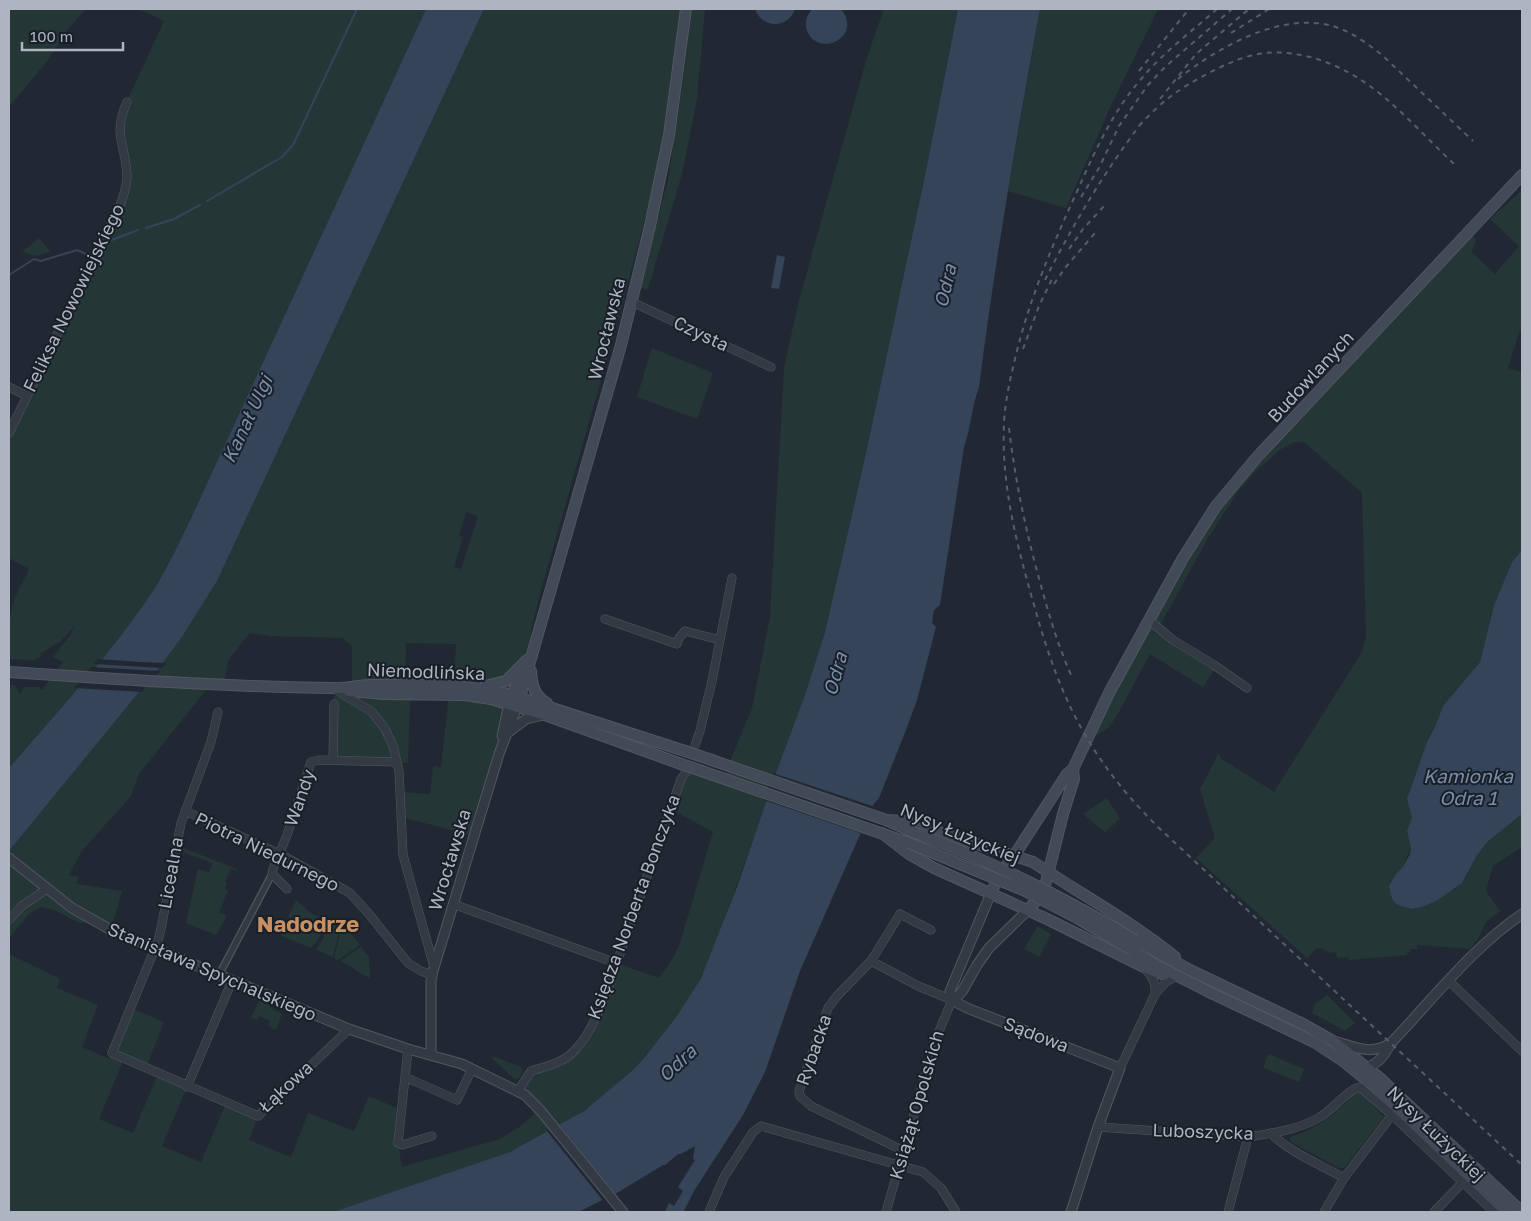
<svg xmlns="http://www.w3.org/2000/svg" width="1531" height="1221" viewBox="0 0 1531 1221" font-family="'Golos Text',sans-serif">
  <style>
    .green { fill: #253636; fill-rule: evenodd }
    .water { fill: #364459 }
    .pier { fill: #212833 }
    .lines { fill: none; stroke-linecap: round; stroke-linejoin: round }
    .stream { stroke: #364459; stroke-width: 2 }
    .pedestrian-casing { stroke: #515862; stroke-width: 8 }
    .minor-casing { stroke: #515862; stroke-width: 9 }
    .tertiary-casing { stroke: #515862; stroke-width: 11 }
    .secondary-casing { stroke: #515862; stroke-width: 12 }
    .pedestrian { stroke: #343a44; stroke-width: 5.5 }
    .minor { stroke: #343a44; stroke-width: 8 }
    .tertiary { stroke: #343a44; stroke-width: 9 }
    .secondary { stroke: #424957; stroke-width: 10 }
    .rail { stroke: #565e6b; stroke-width: 2; stroke-dasharray: 5 5; stroke-linecap: butt }
    .secondary-bridge-casing { stroke: #515862; stroke-width: 12; stroke-linecap: butt }
    .secondary-bridge { stroke: #424957; stroke-width: 10 }
    .labels { text-anchor: middle; stroke-width: 4; stroke-linejoin: round; paint-order: stroke }
    .street-label { font-size: 18px; fill: #aeb5c1; stroke: #191f28 }
    .water-label { font-size: 19px; font-style: italic; fill: #798ca7; stroke: #191f28 }
    .district-label { font-size: 22px; font-weight: bold; fill: #c79062; stroke: #191f28 }
  </style>
  <rect width="100%" height="100%" fill="#212833"/>
  <path class="green" d="M9,9H86L68,29L48,60L9,107Z
    M138,9H426L192,516C180,541 168,567 153,591C111,654 58,711 9,768V685H15L20,694L24,687H39L42,690L63,662L53,657L69,637L75,626L61,641L41,653L40,657L33,660L10,659C9,640 8,617 15,597C19,588 25,578 29,569L9,558V433L125,192L123,110L164,21Z
    M484,9H681L670,99L652,192L615,331L542,587L531,630L530,647L517,669L499,684L454,687L456,644L406,643L405,685L352,684V648L351,645L342,638L270,636L250,633L228,660L224,685H210L139,774L131,796L81,852L69,875L78,877L77,884L122,891L111,930L90,920L88,922L80,923L54,910L41,907L29,914L9,938V851L162,664L182,637L217,581ZM466,512L478,516L461,569L454,567L463,537L459,536Z
    M692,9H705L697,99L682,174L648,289L640,288L668,180L682,88Z
    M884,9H958L924,180L866,453L825,632L805,695L712,954C684,1015 640,1074 583,1111C560,1126 535,1140 510,1152L333,1212H9V954L60,979L57,988L98,1005L82,1047L110,1059L131,1008L164,1022L146,1068L124,1059L99,1119L133,1133L158,1074L187,1087L162,1146L201,1162L226,1103L258,1116L249,1140L291,1157L308,1113L354,1131L369,1096L401,1110L398,1143L402,1167L500,1139L518,1128L534,1115L533,1111L537,1107L518,1091L531,1071L549,1066L580,1045L616,963L659,978L673,958L679,946L713,832L671,809L685,767L724,780L731,759L752,708L770,617L784,368L798,304L867,57Z
    M1040,9H1158L1109,110L1066,208L1008,191Z
    M1522,190V329L1519,333L1508,368L1522,372V550L1512,562L1494,605L1480,662L1443,706L1435,727L1427,742L1410,790L1412,818L1407,831L1411,848L1403,867L1404,907L1413,909L1425,906L1455,889L1466,877L1476,857L1486,843L1522,814V847L1493,866L1486,891L1500,911L1486,922L1479,937L1470,949L1417,945V949H1410V952H1407L1408,955L1349,960L1348,957L1337,958L1336,952L1327,953V950L1324,951L1323,949L1317,948L1307,958L1196,858L1215,838L1200,789L1219,753L1220,758L1274,792L1362,652L1366,635L1362,493L1304,442H1295L1281,449L1257,470L1239,490L1208,538L1161,624L1160,628L1216,667L1203,687L1150,654L1118,714L1109,727L1096,736L1093,741L1089,734L1209,516L1468,233L1476,239L1472,252L1495,274L1519,246L1490,219Z
    M39,238L51,252L35,256L22,252Z
    M652,348L713,373L697,419L637,397Z
    M449,695L509,704L474,836L401,817L400,792L430,794L433,766L441,767Z
    M334,696L410,700L408,763L333,760Z
    M1107,798L1120,819L1105,832L1083,814Z
    M183,848L237,869V871L231,869L225,881L227,883L225,889L228,891L219,912L227,916L216,935L186,923L198,869L209,872L213,863L182,852Z
    M296,900L312,914L324,920L310,932L288,917Z
    M288,919L303,931L310,934L323,923L319,938L311,948L281,936Z
    M327,922L340,928L333,957L316,950L323,939Z
    M1037,927H1039L1051,934L1039,957L1024,949Z
    M341,928L350,933L360,945L338,960L334,958Z
    M361,947L369,957L370,978C358,974 353,966 340,961Z
    M1327,995L1355,1023L1345,1031L1312,1013L1314,1005Z
    M259,1001L270,1005V1007L282,1014L276,1030L268,1026L270,1021L259,1016L257,1020L251,1018Z
    M1268,1054L1304,1069L1299,1082L1263,1068Z
    M493,1056L521,1067L522,1072L520,1077L515,1080L492,1058Z
    M1357,1091H1359L1384,1117L1344,1168H1339L1291,1142L1290,1137C1320,1128 1336,1113 1357,1091Z"/>
  <path class="water" d="M426,9H484L217,581L182,637L162,664L9,851V768C58,711 111,654 153,591C168,567 180,541 192,516Z
    M755,9H795C788,29 762,29 755,9Z
    M812,9H841C865,39 813,60 806,27C805,20 808,14 812,9Z
    M958,9H1040C1017,134 995,260 979,387C972,406 971,427 964,447L940,605L934,610L932,623L936,627L917,700L906,730L879,798L873,805L800,971L765,1072L743,1115L694,1191L684,1211L685,1212H665L669,1203L674,1206L683,1191L678,1187L695,1160L693,1159L695,1146L681,1154H678L665,1165H663L617,1193L578,1212H333L510,1152L584,1111L632,1071L645,1057L677,1016L701,978L737,887L776,773L805,695L825,632L866,453L924,180Z
    M777,255L785,257L779,289L771,288Z
    M1522,550V814L1486,843L1476,857L1462,883L1438,900L1425,906L1413,909L1404,907L1396,904L1392,899L1389,886L1396,874L1403,867L1410,854L1411,848L1407,831L1412,818L1407,799L1427,742L1435,727L1443,706L1480,662L1494,605L1512,562Z"/>
  <path class="pier" d="M98,659L141,662L166,663L162,668L94,664Z
    M91,667L160,671L142,692L74,688Z
    M773,773L875,807L863,834L764,800Z
    M558,1123L617,1196L604,1202L546,1130Z"/>
  <g class="lines">
    <path class="stream" d="M207,201L282,157L293,145L357,9
      M146,228L174,219L200,205
      M97,260L100,261L109,241L138,230
      M9,275L34,259L41,261L77,250L93,257"/>
    <g class="pedestrian-casing">
      <path id="pedestrian" d="M219,975L272,874"/>
    </g>
    <g class="minor-casing">
      <path id="minor" d="M630,301L771,367
        M9,387L27,396
        M9,433L121,203C124,194 127,186 127,176C126,145 112,135 127,102
        M605,619L677,644L679,638L685,631L720,640
        M1149,620L1173,640L1214,665L1247,688
        M333,688L372,712L385,729L393,746L399,771L403,855L434,967
        M218,712L211,742L181,823L162,924L158,941L112,1053L258,1116L349,1029
        M695,745L700,731L712,681L732,578
        M333,760L334,704
        M185,811L280,854L350,893L369,914L408,963L421,971L432,975
        M287,889L272,874L273,869L287,835L311,762L319,760L397,762
        M453,904L616,963
        M9,920L23,905L47,889
        M871,961L918,986L952,1000L935,1041L886,1212
        M1145,969C1153,976 1156,984 1155,994
        M1449,981L1522,1051
        M408,1049L398,1143L402,1145L432,1136
        M1120,1068L1155,994L1166,982L1173,978
        M405,1077L457,1100L472,1069
        M187,1087L232,981
        M518,1091L531,1071C547,1066 564,1063 575,1050C598,1027 615,968 626,936C644,884 663,832 681,779L686,772
        M1098,1127L1248,1137C1272,1133 1298,1130 1320,1117C1331,1111 1351,1087 1360,1087L1392,1115L1494,1212
        M1271,1133C1290,1153 1320,1164 1344,1178
        M904,1151L811,1106L800,1096L799,1091L828,1008L837,996L871,961L900,914L931,930
        M709,1212L724,1177L753,1132L761,1126L923,1172L941,1188L956,1212
        M1228,1212L1248,1137
        M1324,1212L1344,1178L1392,1115
        M1434,1212L1463,1182"/>
    </g>
    <g class="tertiary-casing">
      <path id="tertiary" d="M509,732L526,719L543,715
        M502,736L509,704
        M9,858L72,908L111,930L349,1029L408,1049L462,1064L525,1095L540,1110L623,1212
        M952,1000L967,1008L1120,1068L1098,1127L1071,1212
        M952,1000L958,996L963,990L977,965L989,948L1028,910
        M952,1000L950,991L991,893
        M1334,1041C1356,1047 1370,1056 1391,1043
        M431,1055V981L433,971L499,754L517,707
        M1360,1068C1376,1068 1384,1056 1391,1043C1433,999 1472,948 1522,914"/>
    </g>
    <g class="secondary-casing">
      <path id="secondary" d="M531,671C532,685 534,696 547,703
        M9,672C117,679 226,687 335,688C346,689 357,685 369,685C414,683 468,684 512,695L685,751
        M485,686L506,681L527,660
        M349,691L384,694L465,695L491,699L545,715L681,764
        M510,700L523,669
        M517,707L621,345L650,226L669,135L686,9
        M697,755L886,820L913,832
        M693,768L909,843
        M886,820L905,821L1033,862C1080,894 1131,921 1175,957
        M882,833L909,854L934,868L1047,919L1144,967L1164,975
        M991,893L1000,874L1014,856L1067,774L1073,769L1109,693L1183,558L1216,506L1257,457L1522,175
        M1028,910L1035,902L1046,882L1063,814L1074,779L1073,769
        M1135,940L1190,970L1303,1024L1333,1041L1381,1079L1522,1212
        M1132,950L1154,964L1205,990L1314,1042L1343,1061L1374,1086L1507,1212"/>
    </g>
    <use href="#pedestrian" class="pedestrian"/>
    <use href="#minor" class="minor"/>
    <use href="#tertiary" class="tertiary"/>
    <use href="#secondary" class="secondary"/>
    <path class="rail" d="M1217,9C1192,31 1164,52 1142,78C1111,113 1093,156 1074,198C1050,251 1028,303 1015,359C1010,380 1005,401 1004,423C1001,486 1017,545 1034,605C1060,699 1089,759 1159,828L1522,1165
      M1231,33L1269,9
      M1139,71L1189,9
      M1178,79C1218,47 1283,10 1336,27C1353,33 1368,44 1382,55L1473,141
      M1160,99L1196,54L1249,9
      M1139,126C1161,102 1178,89 1207,74C1222,66 1237,59 1253,55C1288,47 1328,59 1358,78C1392,99 1424,136 1454,164
      M1081,197L1099,168L1119,126L1148,85L1165,67L1232,9
      M1069,249L1083,229L1106,204
      M1045,280C1072,226 1106,169 1143,121
      M1054,284L1065,268L1095,233
      M1023,349L1039,306L1054,275
      M1009,428C1015,480 1026,532 1040,582C1049,615 1058,646 1072,677"/>
    <g class="secondary-bridge-casing">
      <path id="secondary-bridge" d="M685,751L697,755
        M681,764L693,768
        M913,832C991,861 1064,897 1135,940
        M909,843L1023,890L1077,918L1132,950"/>
    </g>
    <use href="#secondary-bridge" class="secondary-bridge"/>
  </g>
  <g class="labels">
    <g class="street-label">
      <text transform="translate(74 298) rotate(-64)" y="6">Feliksa Nowowiejskiego</text>
      <text transform="translate(607 329) rotate(-76)" y="6">Wrocławska</text>
      <text transform="translate(701 334) rotate(25)" y="6">Czysta</text>
      <text transform="translate(1311 377) rotate(-47)" y="6">Budowlanych</text>
      <text transform="translate(426 672) rotate(2)" y="6">Niemodlińska</text>
      <text transform="translate(300 798) rotate(-71)" y="6">Wandy</text>
      <text transform="translate(960 834) rotate(23)" y="6">Nysy Łużyckiej</text>
      <text transform="translate(267 852) rotate(26)" y="6">Piotra Niedurnego</text>
      <text transform="translate(450 860) rotate(-73)" y="6">Wrocławska</text>
      <text transform="translate(171 873) rotate(-80)" y="6">Licealna</text>
      <text transform="translate(634 907) rotate(-70)" y="6">Księdza Norberta Bonczyka</text>
      <text transform="translate(212 972) rotate(23)" y="6">Stanisława Spychalskiego</text>
      <text transform="translate(1036 1035) rotate(21)" y="6">Sądowa</text>
      <text transform="translate(814 1050) rotate(-71)" y="6">Rybacka</text>
      <text transform="translate(286 1087) rotate(-43)" y="6">Łąkowa</text>
      <text transform="translate(917 1105) rotate(-74)" y="6">Książąt Opolskich</text>
      <text transform="translate(1203 1132) rotate(2)" y="6">Luboszycka</text>
      <text transform="translate(1436 1134) rotate(44)" y="6">Nysy Łużyckiej</text>
    </g>
    <g class="water-label">
      <text transform="translate(945 286) rotate(-77)" y="7">Odra</text>
      <text transform="translate(247 419) rotate(-65)" y="7">Kanał Ulgi</text>
      <text transform="translate(835 674) rotate(-75)" y="7">Odra</text>
      <text x="1468" y="783">Kamionka<tspan x="1468" dy="22">Odra 1</tspan></text>
      <text transform="translate(677 1063) rotate(-43)" y="7">Odra</text>
    </g>
    <g class="district-label">
      <text x="308" y="932">Nadodrze</text>
    </g>
  </g>
  <rect width="1531" height="1221" fill="none" stroke="#aeb5c1" stroke-width="20"/>
  <path d="M22 42v8h101v-8" fill="none" stroke="#aeb5c1" stroke-width="2.5"/>
  <text x="30" y="42" font-size="15" fill="#aeb5c1" stroke="#191f28" stroke-width="4" paint-order="stroke">100 m</text>
</svg>
